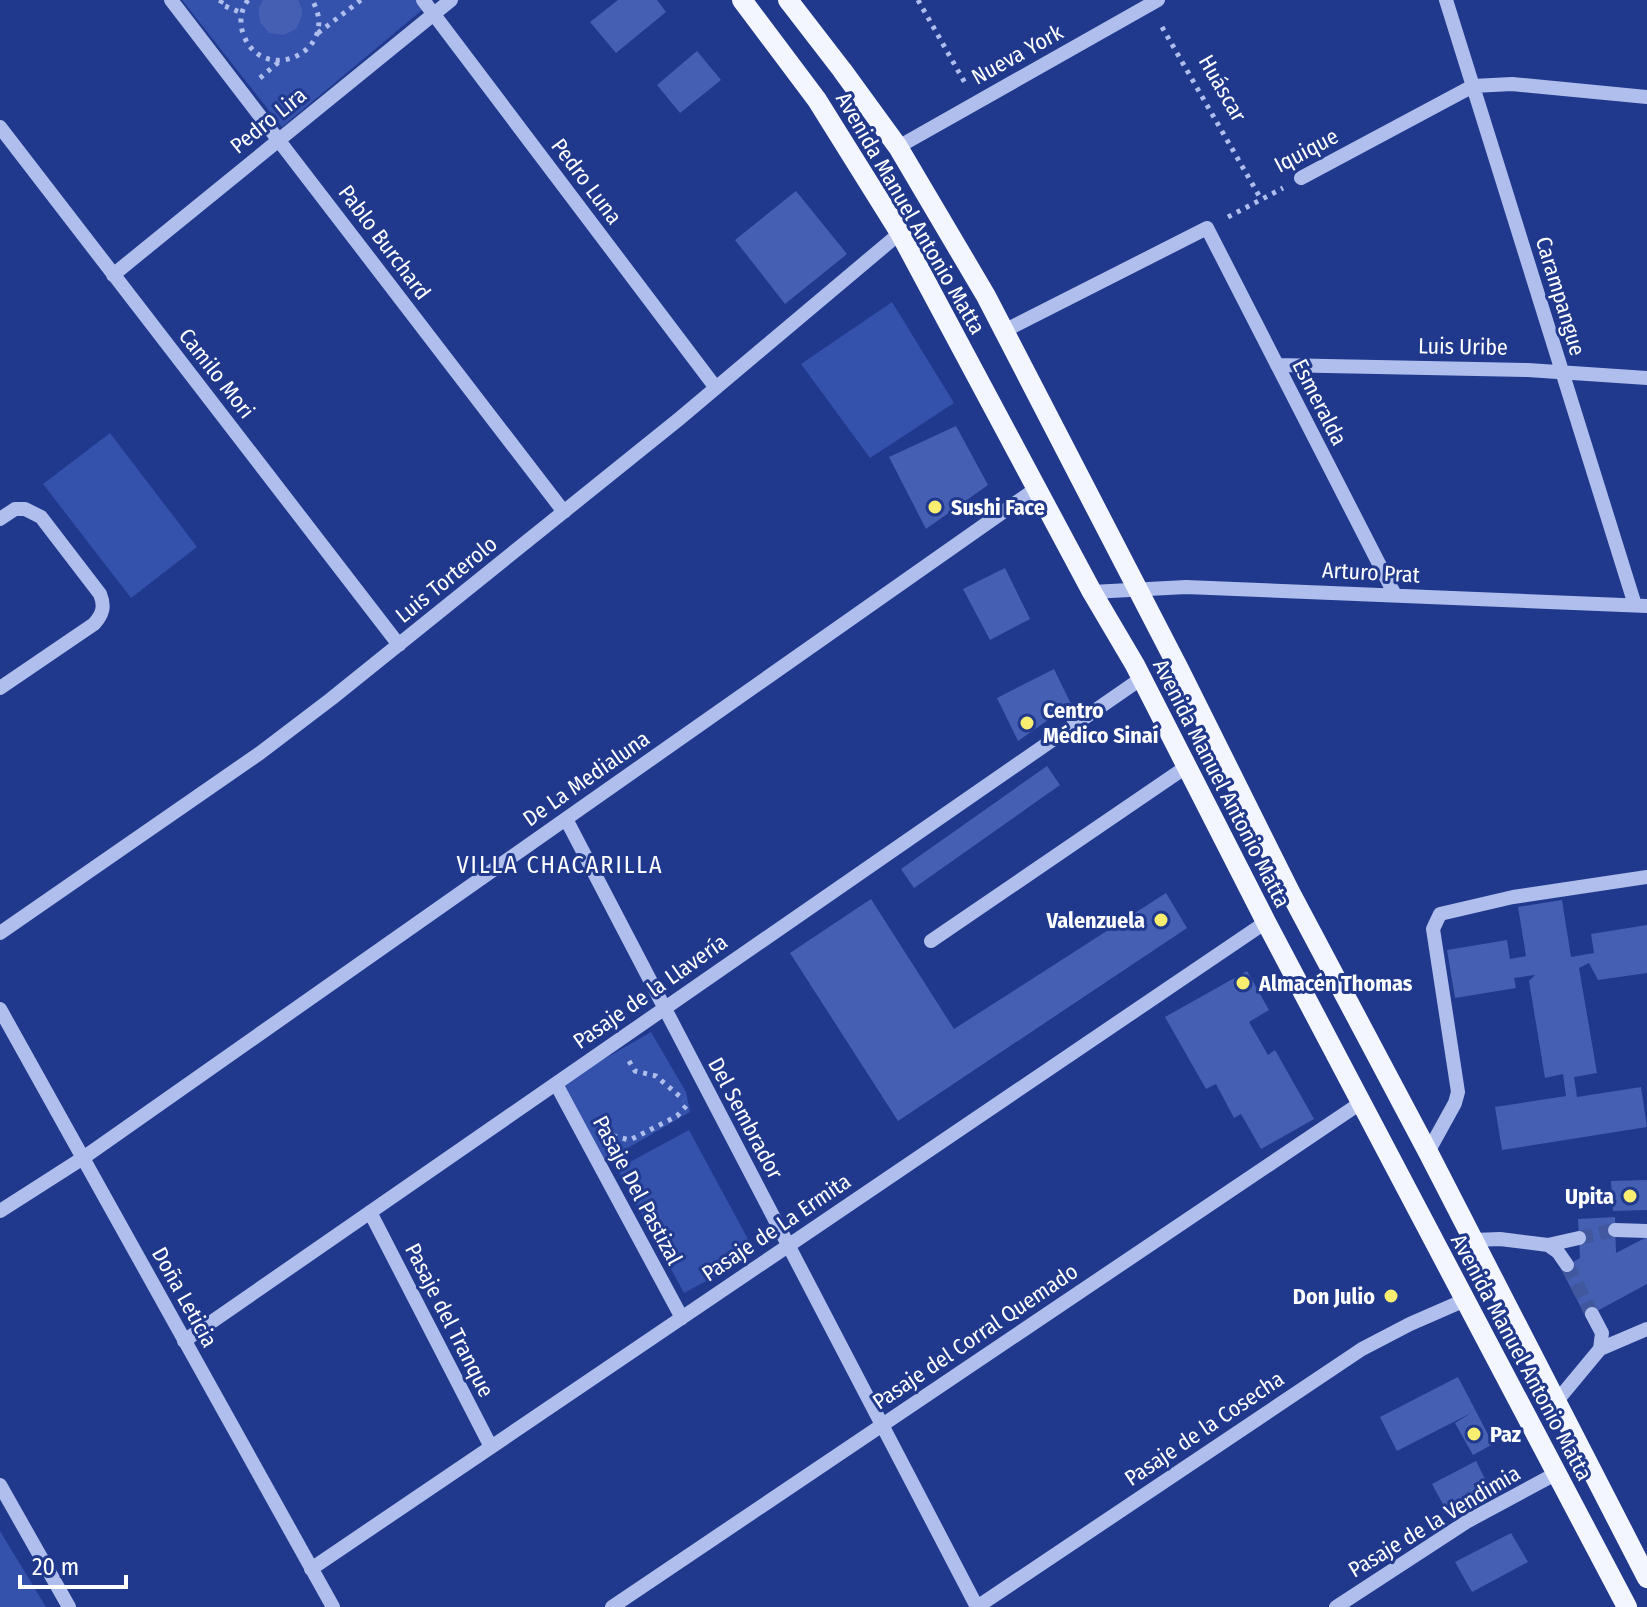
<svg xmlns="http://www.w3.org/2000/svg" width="1647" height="1607" viewBox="0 0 1647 1607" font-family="'Fira Sans Condensed',sans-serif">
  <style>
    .green { fill: #3451ab }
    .building { fill: #455fb3 }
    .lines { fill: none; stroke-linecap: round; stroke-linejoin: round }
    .minor-tunnel { stroke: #41579e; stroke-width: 14; stroke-dasharray: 14 7; stroke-linecap: butt }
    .path { stroke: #afbeec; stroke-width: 5; stroke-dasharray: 4 6; stroke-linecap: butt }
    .minor { stroke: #afbeec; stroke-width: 14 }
    .major { stroke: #f4f6ff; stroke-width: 20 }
    .poi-dot { fill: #f9ee70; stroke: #20398d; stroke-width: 3 }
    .labels { text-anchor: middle; stroke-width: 6; stroke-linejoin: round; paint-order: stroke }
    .street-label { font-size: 22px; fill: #fff; stroke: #20398d }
    .poi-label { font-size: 22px; font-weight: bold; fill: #fff; stroke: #20398d; text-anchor: start }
    .neighbourhood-label { font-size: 24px; letter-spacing: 2px; fill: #fff; stroke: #20398d }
  </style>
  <rect width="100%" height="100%" fill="#20398d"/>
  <path class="green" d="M182,0H434L282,127Z
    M892,302L954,403L870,458L801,364Z
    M110,433L197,547L131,598L43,484Z
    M651,1032L686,1092L690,1112L604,1162L559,1085Z
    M689,1130L756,1254L684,1293L617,1169Z
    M0,1531L46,1607H0Z"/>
  <path class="building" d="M263,0H298L302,9V16L296,29L284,35L269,33L260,22L259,15V7Z
    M618,0H657L666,12L616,53L590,22Z
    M697,51L721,80L680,113L657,85Z
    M796,191L847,254L785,304L735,240Z
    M956,426L988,485L926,529L889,457Z
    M1005,568L1030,619L990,640L963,589Z
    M1054,669L1071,704L1018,741L997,698Z
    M1047,766L1060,785L914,888L901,869Z
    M1166,893L1187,928L898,1121L790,953L871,899L954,1029Z
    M1562,900L1571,957L1594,953L1591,934L1647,925V973L1598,980L1589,963L1579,968L1597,1073L1574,1077L1577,1097L1641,1087L1647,1127L1502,1150L1495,1107L1566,1096L1563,1074L1545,1078L1529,981L1535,975L1514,978L1516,988L1455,998L1447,950L1507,940L1510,959L1526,956L1518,907Z
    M1247,971L1269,1010L1249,1022L1268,1055L1275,1050L1314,1119L1261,1149L1241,1114L1234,1118L1216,1084L1206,1089L1165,1017Z
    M1647,1180V1210L1613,1211L1611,1181Z
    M1615,1217L1616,1253L1647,1237V1284L1586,1317L1561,1269L1580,1258L1578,1219Z
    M1458,1377L1493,1444L1473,1455L1455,1423L1471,1413L1397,1451L1380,1417Z
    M1476,1461L1488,1485L1445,1508L1432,1484Z
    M1511,1533L1528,1562L1472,1592L1455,1562Z"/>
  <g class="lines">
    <path class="minor-tunnel" d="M1579,1238L1615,1230
      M1567,1265L1592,1314"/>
    <path class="path" d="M222,0L220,4L242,13
      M248,0C240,11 239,24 244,36C264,86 342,51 312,0
      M918,0L965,83
      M1162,27L1261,199
      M318,33L361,0
      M260,78L280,61
      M1228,217L1283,188
      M629,1061L635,1071L656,1076L684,1100
      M613,1136L630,1140L677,1116L687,1105"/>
    <path class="minor" d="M171,0L564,512
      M423,0L716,388
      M1446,0L1635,605
      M0,127L399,645
      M898,147L1158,0
      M1301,178L1473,86L1512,84L1647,97
      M113,275L451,0
      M1004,331L1207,228L1395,595
      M1277,365L1528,370L1647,378
      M0,519L15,509H25L41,517L100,594C105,606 103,614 94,624L0,688
      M1092,592L1186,587L1647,606
      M566,819L977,1607
      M0,933L260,753L331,699L679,419L900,233
      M931,941L1186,767
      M0,1009L333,1607
      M556,1084L682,1318
      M1428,1152L1455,1103L1458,1092L1433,929L1440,914L1513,897L1647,877
      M0,1211L83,1158L1037,488
      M370,1212L491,1447
      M1615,1230L1647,1231
      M1474,1240L1500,1239L1548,1245L1579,1238
      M1548,1245L1558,1252L1567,1265
      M1592,1314L1602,1333L1600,1349
      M184,1341L1142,678
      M1556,1402L1600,1349L1647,1329
      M0,1485L69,1607
      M311,1569L1266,922
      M612,1607L1362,1102
      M977,1607L1362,1349L1410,1324L1465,1300
      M1336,1607L1468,1521L1557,1473"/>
    <path class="major" d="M742,0L817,100L900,233L1092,592L1135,665L1266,922L1627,1607
      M788,0L842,70L898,147L986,296L1179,669L1290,892L1428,1152L1647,1578"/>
  </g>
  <g class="poi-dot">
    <circle cx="935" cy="507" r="8"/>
    <circle cx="1027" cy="723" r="8"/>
    <circle cx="1161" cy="920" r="8"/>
    <circle cx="1243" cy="983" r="8"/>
    <circle cx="1630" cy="1196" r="8"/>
    <circle cx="1391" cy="1296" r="8"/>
    <circle cx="1474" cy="1434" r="8"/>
  </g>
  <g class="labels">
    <g class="street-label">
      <text transform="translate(1017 54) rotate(-29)" y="8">Nueva York</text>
      <text transform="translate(1223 88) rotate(60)" y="8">Huáscar</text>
      <text transform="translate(268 120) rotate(-39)" y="8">Pedro Lira</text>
      <text transform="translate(1306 150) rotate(-28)" y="8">Iquique</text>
      <text transform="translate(587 181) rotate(53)" y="8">Pedro Luna</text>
      <text transform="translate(911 213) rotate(60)" y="8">Avenida Manuel Antonio Matta</text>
      <text transform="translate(385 242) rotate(53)" y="8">Pablo Burchard</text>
      <text transform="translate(1561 296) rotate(73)" y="8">Carampangue</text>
      <text transform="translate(1463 346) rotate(1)" y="8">Luis Uribe</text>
      <text transform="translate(217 373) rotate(52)" y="8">Camilo Mori</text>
      <text transform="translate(1320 402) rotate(63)" y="8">Esmeralda</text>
      <text transform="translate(1371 572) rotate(3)" y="8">Arturo Prat</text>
      <text transform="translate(446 579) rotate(-39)" y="8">Luis Torterolo</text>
      <text transform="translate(586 778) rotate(-35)" y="8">De La Medialuna</text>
      <text transform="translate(1222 783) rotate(63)" y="8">Avenida Manuel Antonio Matta</text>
      <text transform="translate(650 991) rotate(-35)" y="8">Pasaje de la Llavería</text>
      <text transform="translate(746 1118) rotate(62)" y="8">Del Sembrador</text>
      <text transform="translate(638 1190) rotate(62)" y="8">Pasaje Del Pastizal</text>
      <text transform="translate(776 1227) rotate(-34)" y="8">Pasaje de La Ermita</text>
      <text transform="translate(185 1297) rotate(61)" y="8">Doña Leticia</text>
      <text transform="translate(450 1320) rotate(63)" y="8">Pasaje del Tranque</text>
      <text transform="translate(975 1336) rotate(-34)" y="8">Pasaje del Corral Quemado</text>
      <text transform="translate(1522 1357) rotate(62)" y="8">Avenida Manuel Antonio Matta</text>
      <text transform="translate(1204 1428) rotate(-34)" y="8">Pasaje de la Cosecha</text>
      <text transform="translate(1434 1521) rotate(-31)" y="8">Pasaje de la Vendimia</text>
    </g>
    <g class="poi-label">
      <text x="951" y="515">Sushi Face</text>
      <text x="1043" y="718">Centro<tspan x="1043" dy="25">Médico Sinaí</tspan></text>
      <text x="1145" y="928" text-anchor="end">Valenzuela</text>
      <text x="1259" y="991">Almacén Thomas</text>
      <text x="1614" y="1204" text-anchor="end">Upita</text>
      <text x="1375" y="1304" text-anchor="end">Don Julio</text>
      <text x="1490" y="1442">Paz</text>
    </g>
    <g class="neighbourhood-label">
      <text x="560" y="873">VILLA CHACARILLA</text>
    </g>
  </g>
  <path d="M20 1575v12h106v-12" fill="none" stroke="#ffffff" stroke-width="4"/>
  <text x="32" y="1575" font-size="24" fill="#ffffff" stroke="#20398d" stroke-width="6" paint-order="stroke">20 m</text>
</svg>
